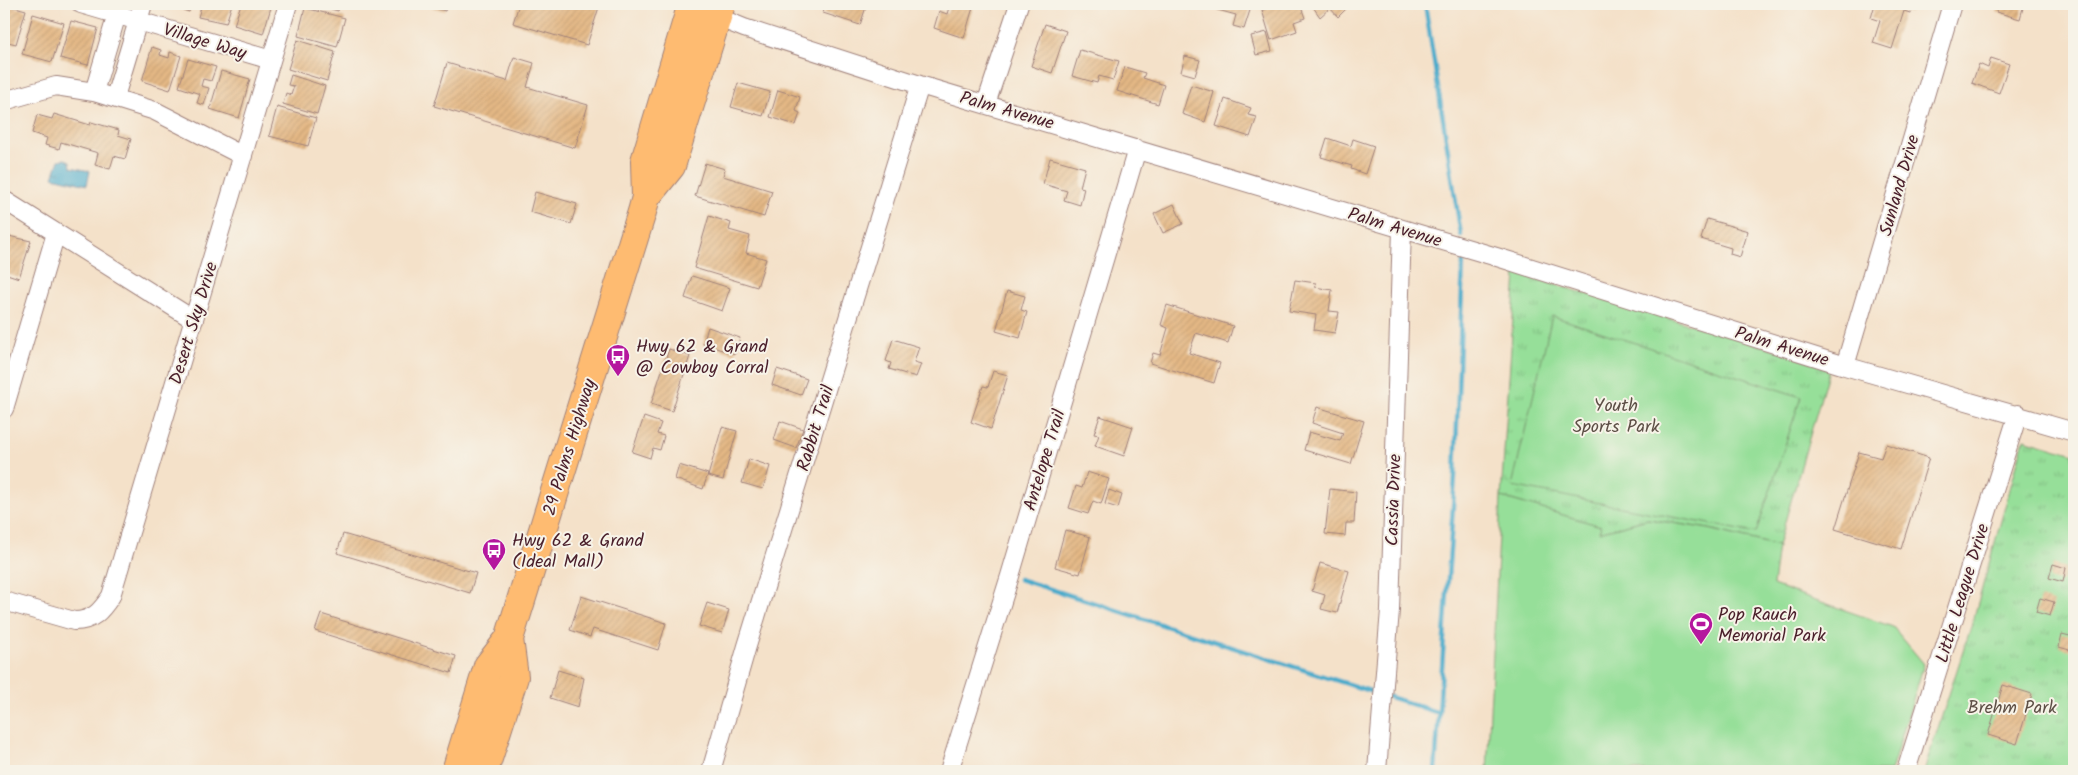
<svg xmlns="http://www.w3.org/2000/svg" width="2078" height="775" viewBox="0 0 2078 775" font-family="Kalam,sans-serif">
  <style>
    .park { fill: url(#park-tufts); stroke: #707f62 }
    .pitch { fill: #96df99; stroke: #707f62 }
    .water { fill: url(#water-ripples); stroke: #4b657b }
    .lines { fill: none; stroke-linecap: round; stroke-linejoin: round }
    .stream { stroke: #4cabcb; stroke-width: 4.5 }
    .building { fill: url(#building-hatch) }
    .street-casing { stroke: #9f807a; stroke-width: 20 }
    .primary-casing { stroke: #9f807a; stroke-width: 30 }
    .street { stroke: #fff; stroke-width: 18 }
    .primary { stroke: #febb71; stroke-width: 28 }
    .labels { text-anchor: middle; stroke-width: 4; stroke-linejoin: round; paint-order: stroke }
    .street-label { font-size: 18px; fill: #4a1f2b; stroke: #f7f3e8 }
    .poi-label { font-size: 18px; fill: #4a1f2b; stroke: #f7f3e8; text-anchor: start }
    .park-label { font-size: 18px; fill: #5d4f46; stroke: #f7f3e8 }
  </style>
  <defs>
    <pattern id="park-tufts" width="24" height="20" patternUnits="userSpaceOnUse" patternTransform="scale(1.25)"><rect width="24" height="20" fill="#96df99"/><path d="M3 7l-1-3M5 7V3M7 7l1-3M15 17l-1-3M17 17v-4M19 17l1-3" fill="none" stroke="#83bf84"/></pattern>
    <pattern id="water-ripples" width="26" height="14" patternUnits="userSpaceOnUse" patternTransform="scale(1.25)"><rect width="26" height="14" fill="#4cabcb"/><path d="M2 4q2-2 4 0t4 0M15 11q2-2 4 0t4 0" fill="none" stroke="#418ba5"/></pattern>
    <pattern id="building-hatch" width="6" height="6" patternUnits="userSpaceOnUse" patternTransform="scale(1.25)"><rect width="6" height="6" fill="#e4b885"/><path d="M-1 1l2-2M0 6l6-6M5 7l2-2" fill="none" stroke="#c59e73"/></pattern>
  </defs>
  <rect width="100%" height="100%" fill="#f7f3e8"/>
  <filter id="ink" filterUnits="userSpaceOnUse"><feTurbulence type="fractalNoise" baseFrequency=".02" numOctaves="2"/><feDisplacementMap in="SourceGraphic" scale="10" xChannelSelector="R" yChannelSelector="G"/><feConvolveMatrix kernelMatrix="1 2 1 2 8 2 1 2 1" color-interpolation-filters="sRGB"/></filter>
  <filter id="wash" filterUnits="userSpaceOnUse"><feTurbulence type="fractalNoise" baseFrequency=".0096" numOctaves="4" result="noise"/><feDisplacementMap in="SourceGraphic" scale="20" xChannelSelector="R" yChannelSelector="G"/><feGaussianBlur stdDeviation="1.12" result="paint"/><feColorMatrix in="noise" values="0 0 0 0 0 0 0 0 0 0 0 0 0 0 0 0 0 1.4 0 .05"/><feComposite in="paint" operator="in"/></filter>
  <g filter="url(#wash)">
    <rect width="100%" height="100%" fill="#f4e1c9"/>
    <path class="park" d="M1516,273L1830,366L1778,546L1709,529L1648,519L1599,532L1600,526L1501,497Z
      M2024,439L2074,454V771H1924L1972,624Z"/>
    <path class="pitch" d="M1552,316L1801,397L1756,533L1512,486Z
      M1501,497L1601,526L1599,532L1648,519L1709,529L1778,546L1773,585L1893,627L1924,664L1891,771H1487Z"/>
    <path class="water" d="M65,159L70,161L71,167L90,171L87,185L53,177L59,160Z"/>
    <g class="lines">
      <path class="stream" d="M1425,4L1461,235
        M1019,579L1379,694
        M1387,696L1439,713
        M1435,771L1455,476L1463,261"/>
    </g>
    <g id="blocks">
      <path class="building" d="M4,4L26,10L16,44L4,41Z
        M165,4H192L189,12Z
        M202,4H232L226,23L198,17Z
        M241,4H272L263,34L234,25Z
        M313,4H340L338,11Z
        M428,4H447L445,11L428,6Z
        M519,4H600L587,45L513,23Z
        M826,4H867L860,25L823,13Z
        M950,4H974L964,38L934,28L939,11L947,14Z
        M1215,4H1252L1244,29L1233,26L1236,15L1214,9Z
        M1281,4H1300L1305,18L1294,22L1297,31L1271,40L1262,10Z
        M1311,4H1347L1349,6L1338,17L1330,8L1320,17Z
        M1875,4H1912L1910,13L1904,11L1892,49L1873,43L1880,21L1871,18Z
        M1998,4H2024L2020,19L1996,12Z
        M305,8L345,18L337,47L298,36Z
        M33,14L64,23L52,62L22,54Z
        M71,21L98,28L88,65L60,58Z
        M1045,24L1066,31L1052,73L1031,66Z
        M1267,32L1272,51L1256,55L1251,36Z
        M297,40L335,52L327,81L288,69Z
        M152,47L161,50L160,55L169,58L170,52L181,56L170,90L142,81Z
        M1080,50L1119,61L1113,80L1099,76L1097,83L1072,76Z
        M1185,56L1200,60L1195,76L1181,72Z
        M514,57L534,63L527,87L588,105L575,148L434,106L447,63L507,81Z
        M1991,58L2009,64L1999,93L1972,83L1979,64L1988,68Z
        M188,59L216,67L211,81L203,79L201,86L209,88L204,105L197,103L200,94L179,87Z
        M1125,67L1145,73L1143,78L1164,85L1158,104L1117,91Z
        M221,71L250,79L239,118L210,109Z
        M291,75L325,86L317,114L283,104L286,93L291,95L294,86L288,85Z
        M738,83L770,92L763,116L731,107Z
        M1191,85L1214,92L1205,122L1182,114Z
        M778,90L800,97L796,111L800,113L796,125L770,117Z
        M1225,99L1251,108L1248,115L1257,117L1250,137L1216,126Z
        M277,107L316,118L308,146L269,136Z
        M54,114L90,125L91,122L119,130L118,135L131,139L125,159L114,156L110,169L95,165L98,153L61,142L59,149L45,145L47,138L32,133L37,115L52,119Z
        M1327,138L1351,146L1353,139L1374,146L1365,174L1351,169L1352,166L1321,157Z
        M1050,158L1085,168L1080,187L1084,188L1080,205L1064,200L1067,191L1043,184Z
        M705,163L725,169L723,176L772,191L764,217L695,196Z
        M535,192L577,204L571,224L530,212Z
        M1174,204L1183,224L1163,233L1154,214Z
        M709,216L731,223L729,230L750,236L746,253L766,259L757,287L694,268Z
        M1707,219L1748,231L1740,257L1730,254L1731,248L1701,239Z
        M4,235L31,241L19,278L4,273Z
        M692,276L730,288L722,311L685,298Z
        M1295,280L1316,283L1315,287L1332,290L1329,311L1339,312L1335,333L1314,330L1316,315L1289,311Z
        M1007,291L1025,296L1021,310L1027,312L1020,338L996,331Z
        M1167,305L1233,326L1228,343L1196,333L1189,353L1220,363L1214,383L1150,363L1153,353L1160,355L1168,328L1161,325Z
        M708,327L740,338L735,354L703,344Z
        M893,339L919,347L914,362L921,364L916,377L889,369L891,363L886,361Z
        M669,349L690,356L672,411L651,404Z
        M777,369L807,379L801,395L772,385Z
        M993,371L1008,375L991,429L971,422L983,386L988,387Z
        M1317,407L1364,421L1351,464L1304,450L1309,432L1340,441L1343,433L1312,423Z
        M1100,416L1133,427L1124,456L1095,446L1099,435L1094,434Z
        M644,417L661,423L657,434L664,436L660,450L653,448L650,458L632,452Z
        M780,421L803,429L796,448L774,440Z
        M722,427L737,431L723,480L708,476Z
        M1886,444L1929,458L1901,549L1835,529L1859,452L1881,458Z
        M749,459L770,466L763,489L742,483Z
        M679,465L708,474L703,489L675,479Z
        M1087,472L1109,479L1101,504L1093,501L1088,514L1069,508L1076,486L1082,488Z
        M1330,489L1356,492L1354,523H1346L1345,536L1325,534Z
        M1109,490L1122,495L1118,508L1105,504Z
        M1065,530L1090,537L1080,574L1055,567Z
        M343,534L476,573L470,593L337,553Z
        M1320,563L1349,571L1337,613L1321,609L1325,595L1312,591Z
        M2053,564L2066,568L2063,582L2049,578Z
        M581,596L666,623L658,650L593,629L590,637L570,630Z
        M2040,598L2054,602L2050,616L2036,612Z
        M707,603L729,610L722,633L699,626Z
        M321,614L456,656L451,673L315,631Z
        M2062,634L2074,637L2073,651L2059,647Z
        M558,670L584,678L578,707L550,698Z
        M2003,685L2032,694L2017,744L1988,735Z"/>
    </g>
  </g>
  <g filter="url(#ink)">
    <use href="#blocks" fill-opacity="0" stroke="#9f807a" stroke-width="1"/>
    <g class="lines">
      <g class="street-casing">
        <path id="street" d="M81,4L271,60
          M717,17L744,28L920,85L1500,258L1845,366L2074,432
          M94,92L120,4
          M115,97L143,4
          M4,101L56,86L94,92L155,111L243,156
          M986,104L1019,4
          M4,200L194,320
          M1845,366L1952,4
          M4,409L56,233
          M4,601L74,621C93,621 101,611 111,596L288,4
          M711,771L747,646L920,85
          M949,771L1010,576L1137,149
          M1377,771L1390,610L1402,229
          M1906,771L2018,414"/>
      </g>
      <g class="primary-casing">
        <path id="primary" d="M646,197L671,166L721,4
          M456,771L488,666L509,639L642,212L646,197L645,161L692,4
          M484,771L514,677L509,639"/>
      </g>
      <use href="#street" class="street"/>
      <use href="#primary" class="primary"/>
    </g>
  </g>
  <defs>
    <g id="bus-pin" transform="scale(1.25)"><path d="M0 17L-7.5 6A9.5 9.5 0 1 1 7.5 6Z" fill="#b5179e" stroke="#f7f3e8"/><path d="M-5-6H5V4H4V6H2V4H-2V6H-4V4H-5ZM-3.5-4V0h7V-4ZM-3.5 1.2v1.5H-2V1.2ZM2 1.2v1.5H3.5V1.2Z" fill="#fff"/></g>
    <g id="stadium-pin" transform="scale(1.25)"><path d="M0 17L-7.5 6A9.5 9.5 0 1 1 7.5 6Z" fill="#b5179e" stroke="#f7f3e8"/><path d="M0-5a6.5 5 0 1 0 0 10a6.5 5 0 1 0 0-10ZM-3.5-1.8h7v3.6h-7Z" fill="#fff"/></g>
  </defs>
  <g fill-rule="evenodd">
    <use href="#bus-pin" x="618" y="356"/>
    <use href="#bus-pin" x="494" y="550"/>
    <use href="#stadium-pin" x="1701" y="624"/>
  </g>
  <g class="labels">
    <g class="street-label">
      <text transform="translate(205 41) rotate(17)" y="6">Village Way</text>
      <text transform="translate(1007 110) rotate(16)" y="6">Palm Avenue</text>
      <text transform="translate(1899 185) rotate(-74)" y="6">Sunland Drive</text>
      <text transform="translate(1395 227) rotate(17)" y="6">Palm Avenue</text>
      <text transform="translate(193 323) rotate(-73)" y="6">Desert Sky Drive</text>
      <text transform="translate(1782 346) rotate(17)" y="6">Palm Avenue</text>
      <text transform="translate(815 428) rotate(-73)" y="6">Rabbit Trail</text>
      <text transform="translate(569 447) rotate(-73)" y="6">29 Palms Highway</text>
      <text transform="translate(1044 460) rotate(-73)" y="6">Antelope Trail</text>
      <text transform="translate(1393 500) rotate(-88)" y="6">Cassia Drive</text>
      <text transform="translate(1962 593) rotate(-73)" y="6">Little League Drive</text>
    </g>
    <g class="poi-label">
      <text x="636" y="352">Hwy 62 &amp; Grand<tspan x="636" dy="21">@ Cowboy Corral</tspan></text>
      <text x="512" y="546">Hwy 62 &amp; Grand<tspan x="512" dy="21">(Ideal Mall)</tspan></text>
      <text x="1718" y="620">Pop Rauch<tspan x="1718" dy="21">Memorial Park</tspan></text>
    </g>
    <g class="park-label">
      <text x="1616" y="411">Youth<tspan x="1616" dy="21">Sports Park</tspan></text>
      <text x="2012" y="713">Brehm Park</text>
    </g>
  </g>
  <rect width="2078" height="775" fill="none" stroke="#f7f3e8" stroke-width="20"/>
</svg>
